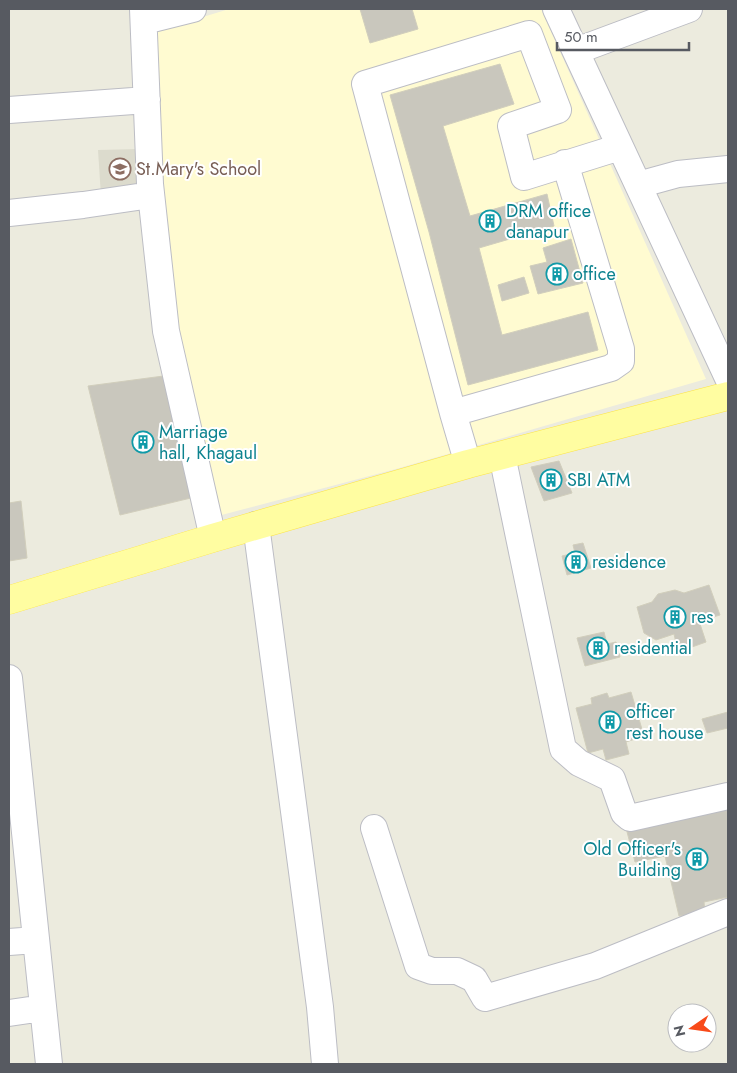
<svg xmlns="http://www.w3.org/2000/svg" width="737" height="1073" viewBox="0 0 737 1073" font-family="Jost,sans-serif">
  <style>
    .commercial { fill: #fffbd1 }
    .education { fill: #dcdbcd }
    .building { fill: #c9c7bd; stroke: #d1cebc }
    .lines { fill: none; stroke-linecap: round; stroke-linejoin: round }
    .minor-casing { stroke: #bcbdc4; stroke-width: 28 }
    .major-casing { stroke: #fde446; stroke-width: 29 }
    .minor { stroke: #fff; stroke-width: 26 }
    .major { stroke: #fffda1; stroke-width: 28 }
    .labels { text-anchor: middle; stroke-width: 4; stroke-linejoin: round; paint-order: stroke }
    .education-label { font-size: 18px; fill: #785e54; stroke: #fff; text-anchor: start }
    .culture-label { font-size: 18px; fill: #0d838f; stroke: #fff; text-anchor: start }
  </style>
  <rect width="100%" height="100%" fill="#ecebde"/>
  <path class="commercial" d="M229,9H541L706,379L396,469L214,517L173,333L151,33Z"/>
  <path class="education" d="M139,149L142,188L101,196L98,150Z"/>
  <path class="building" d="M360,9H412L418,29L370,43Z
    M500,64L514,104L443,126L470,216L547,194L554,226L479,248L502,335L588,312L598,350L468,385L429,232L390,95Z
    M571,239L583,283L538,294L530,266L547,262L543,248Z
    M524,277L529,293L502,301L498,285Z
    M171,375L195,497L120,515L88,386Z
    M559,461L572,493L544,501L531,467Z
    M21,501L27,558L9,561V503Z
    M583,543L591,568L567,575L562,556L575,553L573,545Z
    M709,585L720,615L699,621L706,642L678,652L674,634L656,640L644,633L637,607L652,602L658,594L675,590L684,593Z
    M604,632L607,644L616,642L620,657L585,666L577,638Z
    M631,692L644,736L626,742L629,754L606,760L603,749L588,753L576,708L592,704L591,698L607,693L609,698Z
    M728,712V728L707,733L702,719Z
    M728,806V897L704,902L705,912L679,916L665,856L635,862L626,828Z"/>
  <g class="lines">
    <g class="minor-casing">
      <path id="minor" d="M143,9L150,184L166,331L213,538
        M556,9L728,378
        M145,21L193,9
        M576,51L689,9
        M9,110L147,100
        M638,185L678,174L728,169
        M9,213L83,205L151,195
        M453,413L365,84L529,34L558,110L511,126L524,177L620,147
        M502,455L563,749L579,763L612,779L624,813L630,818L728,796
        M468,464L453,413L611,368L621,361V349L565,163
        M256,525L320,1007L325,1064
        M9,678L49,1064
        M374,828L418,966L432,971H457L474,979L485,998L595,966L728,912
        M9,942L36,940
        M9,1013L43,1008"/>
    </g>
    <g class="major-casing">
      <path id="major" d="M9,600L213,538L468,464L728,396"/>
    </g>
    <use href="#minor" class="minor"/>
    <use href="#major" class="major"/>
  </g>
  <defs>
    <g id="school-ring" transform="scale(1.125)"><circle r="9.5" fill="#fff" stroke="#8d6e63" stroke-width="1.5"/><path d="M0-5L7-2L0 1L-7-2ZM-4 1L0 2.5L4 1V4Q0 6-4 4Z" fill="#8d6e63"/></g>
    <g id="building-ring" transform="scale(1.125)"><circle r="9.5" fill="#fff" stroke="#0f9aa8" stroke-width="1.5"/><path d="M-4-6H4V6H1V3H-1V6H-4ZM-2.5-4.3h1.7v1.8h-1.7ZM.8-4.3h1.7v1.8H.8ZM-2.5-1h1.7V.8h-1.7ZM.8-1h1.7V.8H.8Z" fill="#0f9aa8"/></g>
  </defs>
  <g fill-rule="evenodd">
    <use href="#school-ring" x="120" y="169"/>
    <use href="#building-ring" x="490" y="221"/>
    <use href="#building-ring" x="557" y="274"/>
    <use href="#building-ring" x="143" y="442"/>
    <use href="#building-ring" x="551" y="480"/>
    <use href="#building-ring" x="576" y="562"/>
    <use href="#building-ring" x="675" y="617"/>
    <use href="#building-ring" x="598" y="648"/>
    <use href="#building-ring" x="610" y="722"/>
    <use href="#building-ring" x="697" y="859"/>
  </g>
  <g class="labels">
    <g class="education-label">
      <text x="136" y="175">St.Mary's School</text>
    </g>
    <g class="culture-label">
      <text x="506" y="217">DRM office<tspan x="506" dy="21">danapur</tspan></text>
      <text x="573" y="280">office</text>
      <text x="159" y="438">Marriage<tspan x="159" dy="21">hall, Khagaul</tspan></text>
      <text x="567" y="486">SBI ATM</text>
      <text x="592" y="568">residence</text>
      <text x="691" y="623">res</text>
      <text x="614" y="654">residential</text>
      <text x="626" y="718">officer<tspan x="626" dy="21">rest house</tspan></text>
      <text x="681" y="855" text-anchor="end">Old Officer's<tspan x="681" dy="21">Building</tspan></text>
    </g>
  </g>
  <rect width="737" height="1073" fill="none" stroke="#575a61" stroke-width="20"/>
  <g transform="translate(692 1028) rotate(257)"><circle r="24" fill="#ffffff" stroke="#bcbdc0"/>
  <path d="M0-4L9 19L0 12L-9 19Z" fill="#f84a19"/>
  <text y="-8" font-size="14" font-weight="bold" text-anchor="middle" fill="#575a61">N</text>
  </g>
  <path d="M557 42v8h132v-8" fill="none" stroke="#575a61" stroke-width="2.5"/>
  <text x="564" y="42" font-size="15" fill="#575a61" stroke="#ffffff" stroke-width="4" paint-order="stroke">50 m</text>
</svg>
